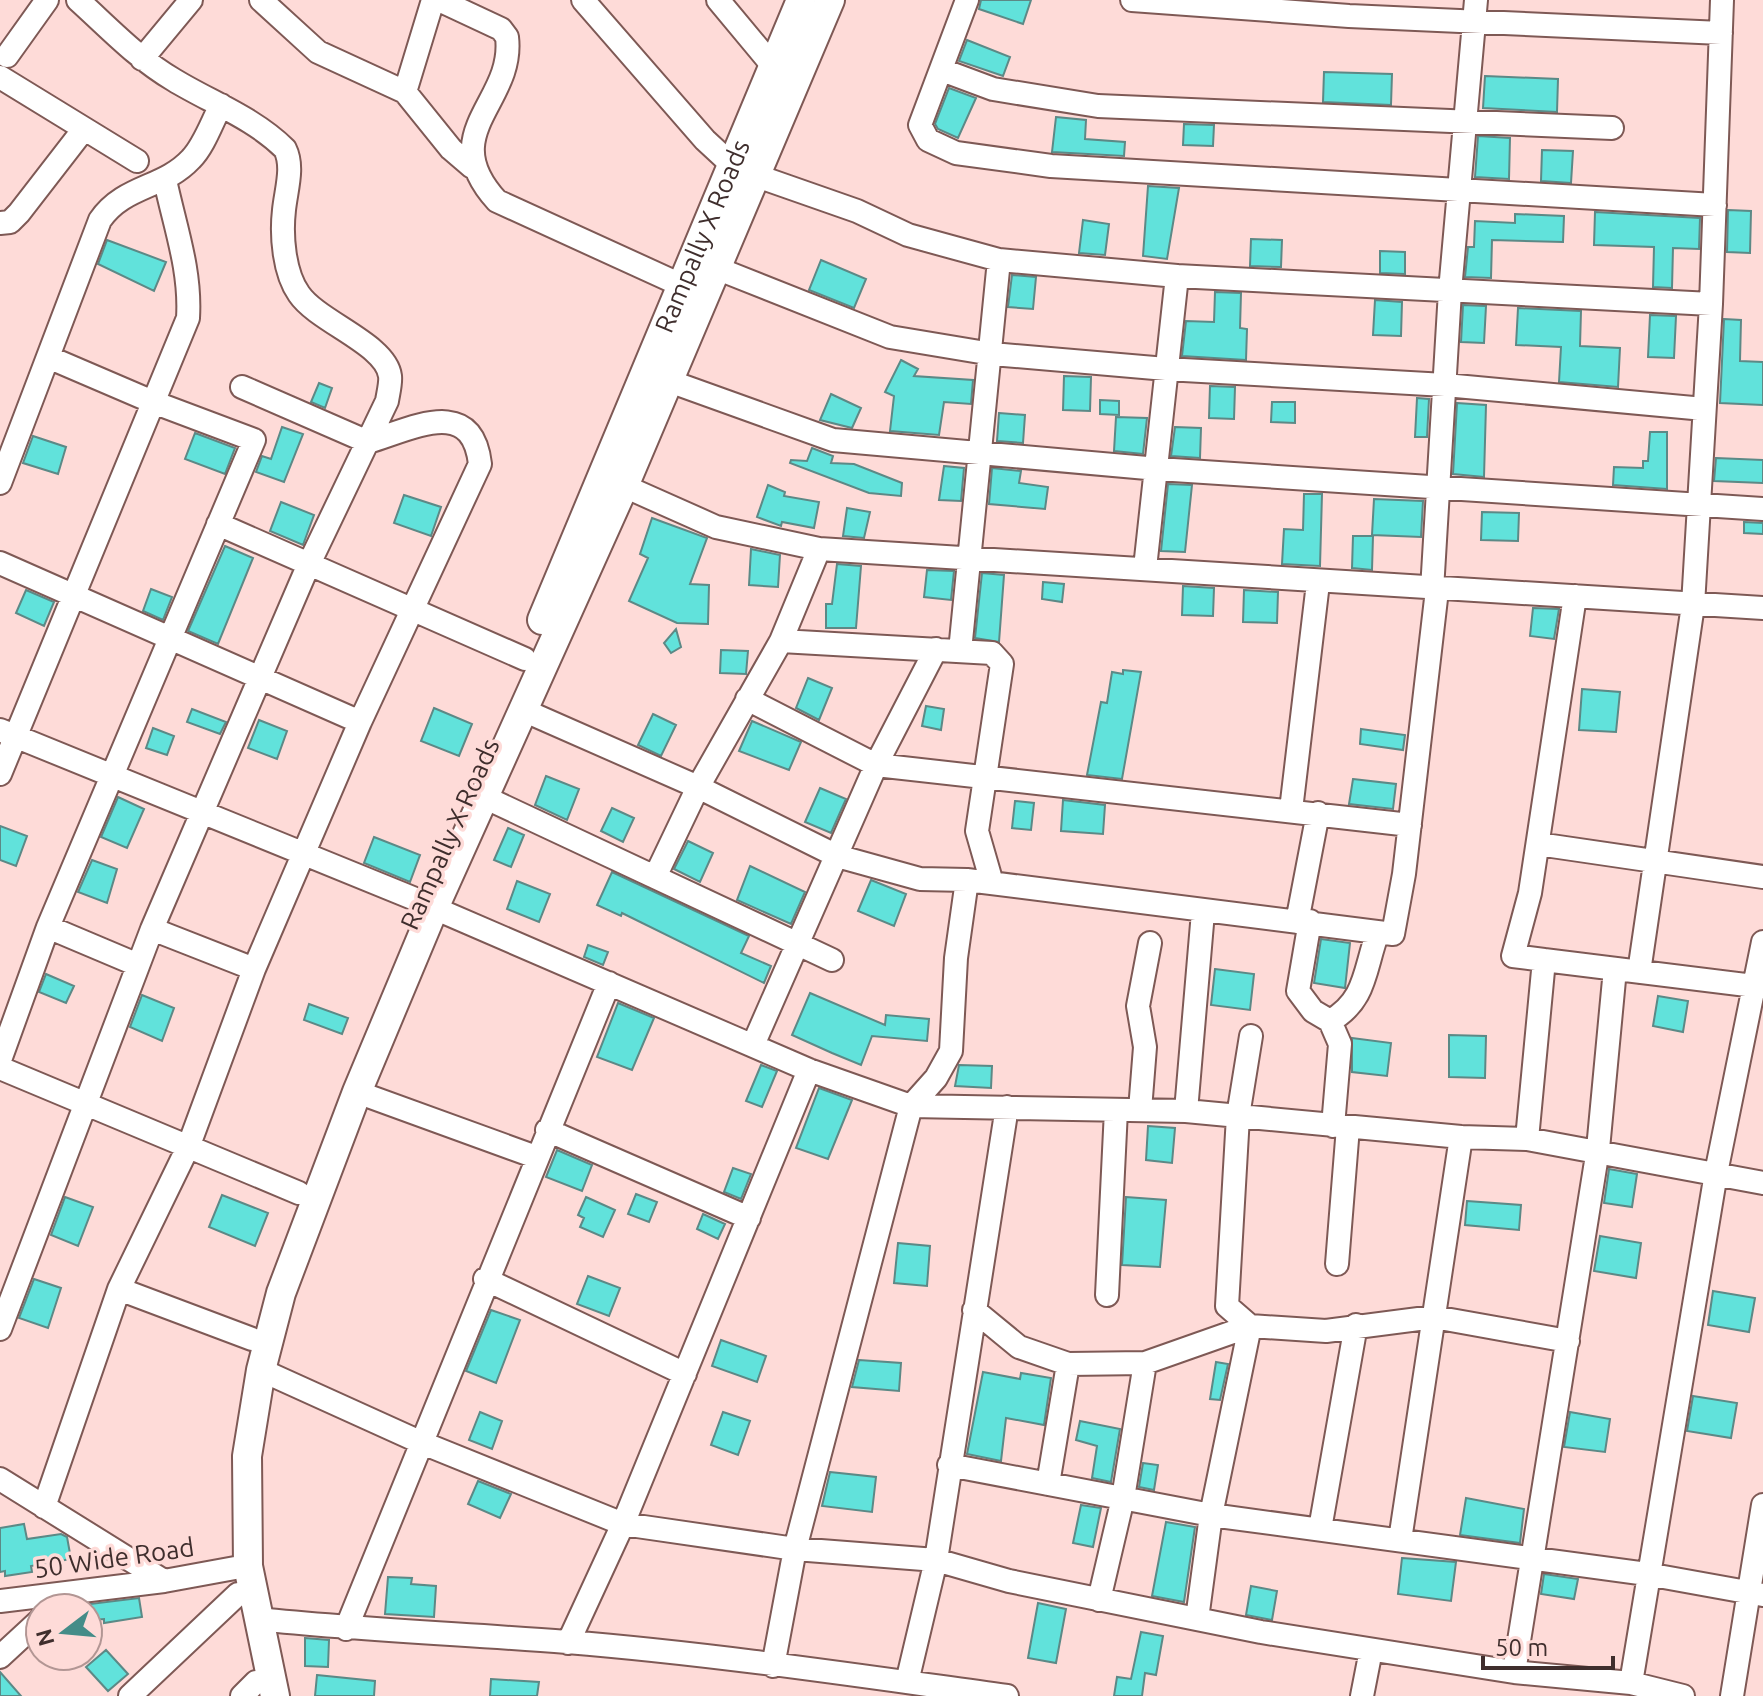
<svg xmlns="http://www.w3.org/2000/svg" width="1763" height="1696" viewBox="0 0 1763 1696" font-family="Ubuntu,sans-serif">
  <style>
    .building { fill: #61e2db; stroke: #5c8986; stroke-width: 2 }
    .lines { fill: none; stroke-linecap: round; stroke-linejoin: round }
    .minor-casing { stroke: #7e5955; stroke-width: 26 }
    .major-casing { stroke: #7e5955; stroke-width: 32 }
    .minor { stroke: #fff; stroke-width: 22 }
    .major { stroke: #fff; stroke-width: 28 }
    .labels { text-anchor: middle; stroke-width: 7; stroke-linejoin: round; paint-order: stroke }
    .street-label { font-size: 26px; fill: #3f2e2d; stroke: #fedbd8 }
  </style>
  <rect width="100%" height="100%" fill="#fedbd8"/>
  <path class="building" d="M981,0H1031L1023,24L979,9Z
    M967,40L1010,57L1003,76L959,61Z
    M1324,72L1392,74L1391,105L1323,102Z
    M1485,76L1558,79L1557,112L1483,108Z
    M949,88L976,98L958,138L938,129L935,124Z
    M1056,117L1086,120L1085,139L1125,142L1124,156L1052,152Z
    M1184,124L1214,125L1213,146L1183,145Z
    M1478,136L1510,138L1509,179L1475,177Z
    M1542,150L1573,151L1571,183L1541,181Z
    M1148,186L1179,188L1167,259L1143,256Z
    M1728,210L1751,211L1750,253L1727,252Z
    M1595,212L1700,218L1699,249L1673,248L1672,288L1653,287L1654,247L1594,245Z
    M1515,214L1564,216L1563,242L1492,240L1491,278L1465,277L1468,247H1474L1475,221L1515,223Z
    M1083,220L1109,224L1105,255L1079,253Z
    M1251,239L1282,240L1281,267L1250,266Z
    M107,240L166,262L154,291L98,264Z
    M1380,251L1405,252V274L1380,273Z
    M821,260L866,279L854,308L809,290Z
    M1012,275L1036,277L1033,309L1008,307Z
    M1215,292L1241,293L1240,328L1247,329L1246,360L1182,356L1186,321L1214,322Z
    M1375,300L1402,302L1401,336L1373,335Z
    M1463,305L1486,306L1484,343L1461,342Z
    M1518,308L1581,311L1580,346L1620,348L1618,387L1559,382L1561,347L1516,345Z
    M1650,315L1676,316L1674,358L1648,357Z
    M1724,319L1741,320L1740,361L1763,362V405L1720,403Z
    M901,360L918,369L914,376L973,380L971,404L944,402L939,435L890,431L894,396L885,392Z
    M1064,376L1091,377L1090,411L1063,410Z
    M319,383L332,388L325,408L311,402Z
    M1210,386L1235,387L1234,419L1209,418Z
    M831,394L861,408L852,428L820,420Z
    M1417,398L1429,399L1427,437H1415Z
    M1100,400L1119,401V415L1100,414Z
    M1272,402H1295V423L1271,422Z
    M1457,403L1486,405L1484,477L1453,474Z
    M999,413L1025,415L1023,443L997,441Z
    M1116,417L1147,418L1143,454L1114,451Z
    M282,427L303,434L284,482L256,472L262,456L271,459Z
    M1175,427L1201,428L1200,458L1171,456Z
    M1650,432H1667V489L1613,485L1614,467L1643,468V461H1648Z
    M195,433L235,448L225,474L185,459Z
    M33,436L66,447L58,474L23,463Z
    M812,448L833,456L831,463L854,464L902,483L901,496L869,493L790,463L791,460L807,461Z
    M1716,458L1763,460V483L1714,481Z
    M944,466L964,468L961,501L939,500Z
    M992,468L1021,471L1019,483L1048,487L1045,509L989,504Z
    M1168,484L1192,485L1185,552L1161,551Z
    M768,485L785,492L784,496L819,502L814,528L782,522L781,526L757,517Z
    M1304,494H1322L1320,566L1282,564L1284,529L1303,530Z
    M404,495L441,507L431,536L394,523Z
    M1374,499L1423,501L1421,537L1372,535Z
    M281,502L314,515L303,545L270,531Z
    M847,508L870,512L864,538L843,536Z
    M1482,512L1519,513L1518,541L1481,540Z
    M652,518L707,538L690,584L709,585L708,624L677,623L629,601L648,558L640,554Z
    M1744,522L1763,523V534L1744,533Z
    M1353,536H1373L1372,570L1352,568Z
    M225,546L253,558L218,644L188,631Z
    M751,549L780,555L778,587L749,585Z
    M837,564L861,566L856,628H826V604H832Z
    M927,570L954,571L951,600L924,597Z
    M982,573L1004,575L999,642L975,638Z
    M1043,582L1064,584L1062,602L1042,599Z
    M1183,586L1214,588L1213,616L1182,615Z
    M151,589L172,597L163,620L143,611Z
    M26,590L54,602L44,626L16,613Z
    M1244,590L1278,592L1277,623L1243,622Z
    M1533,608L1559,609L1554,639L1530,636Z
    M676,629L681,647L671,653L664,643Z
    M721,650L748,651L746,674L720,673Z
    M1123,670L1141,672L1122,779L1087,775L1101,702L1107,703L1112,672L1123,674Z
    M808,678L832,688L819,720L796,708Z
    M1582,689L1620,692L1616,732L1579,730Z
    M926,706L944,709L941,730L922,726Z
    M434,708L472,724L459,756L421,741Z
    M192,709L226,722L220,734L187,722Z
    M653,714L676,725L661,756L638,745Z
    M259,720L287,731L277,759L248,748Z
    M752,721L801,742L789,770L739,751Z
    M153,728L174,736L167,755L146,748Z
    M1361,729L1405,735L1403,750L1360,744Z
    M546,776L579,789L567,820L535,805Z
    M1353,779L1396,784L1393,809L1349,804Z
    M820,788L846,799L831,833L805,822Z
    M118,797L144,809L127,848L101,837Z
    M1063,800L1105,805L1103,834L1061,831Z
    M1015,801L1034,803L1031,830L1012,828Z
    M612,808L634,818L623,842L601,831Z
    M0,826L27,836L16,866L0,860Z
    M508,828L524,835L511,867L494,860Z
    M374,837L420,855L410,882L364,863Z
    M688,841L713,853L700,882L674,869Z
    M92,860L117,869L107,903L78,892Z
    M750,866L805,892L791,924L737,900Z
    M612,872L749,936L741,953L771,966L764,983L622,913L621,916L597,905Z
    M871,880L906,894L894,926L858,911Z
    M517,881L550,894L539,922L507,909Z
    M1321,939L1350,943L1345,988L1314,983Z
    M588,945L608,952L603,965L584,957Z
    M1215,969L1254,974L1250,1010L1211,1005Z
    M46,974L74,986L66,1003L39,992Z
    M810,993L885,1025L886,1015L929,1019L927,1041L872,1036L861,1065L832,1053L792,1035Z
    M142,995L174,1008L162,1041L130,1027Z
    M1658,996L1688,1001L1683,1032L1653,1026Z
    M618,1003L654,1018L632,1070L597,1057Z
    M309,1004L348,1018L342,1034L304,1020Z
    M1449,1035L1486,1036L1485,1078L1449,1077Z
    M1352,1038L1391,1043L1387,1076L1352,1072Z
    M761,1065L777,1071L762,1107L746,1101Z
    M959,1065L992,1066L991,1088L955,1086Z
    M819,1088L852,1100L828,1159L796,1148Z
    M1148,1126L1175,1128L1172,1163L1146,1160Z
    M557,1150L592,1165L582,1191L546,1177Z
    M733,1168L751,1174L741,1199L724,1192Z
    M1609,1169L1637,1174L1632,1207L1604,1203Z
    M636,1194L657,1202L649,1222L628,1214Z
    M222,1195L268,1213L255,1246L209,1227Z
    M65,1197L93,1207L78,1246L51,1235Z
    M586,1197L615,1210L603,1237L580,1227L584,1218L578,1215Z
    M1126,1197L1166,1200L1160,1267L1122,1265Z
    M1467,1201L1521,1205L1519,1230L1465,1225Z
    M703,1214L725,1224L718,1239L697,1229Z
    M1600,1236L1641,1243L1636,1278L1594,1271Z
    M898,1243L930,1246L927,1286L894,1283Z
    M588,1276L620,1288L609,1316L577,1304Z
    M34,1279L61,1288L48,1328L19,1318Z
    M1713,1291L1755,1298L1749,1332L1708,1325Z
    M491,1310L520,1320L496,1383L466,1371Z
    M721,1340L766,1356L757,1382L712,1366Z
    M859,1360L901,1363L899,1391L852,1387Z
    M1216,1362L1228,1364L1220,1400L1210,1399Z
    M983,1372L1020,1379L1021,1373L1051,1378L1044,1425L1006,1418L1001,1461L967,1454Z
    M1693,1396L1737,1403L1731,1438L1687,1431Z
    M480,1412L502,1421L492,1449L469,1440Z
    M723,1412L750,1421L738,1455L711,1445Z
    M1570,1412L1610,1419L1605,1452L1564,1447Z
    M1080,1421L1120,1429L1111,1482L1092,1478L1097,1446L1076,1440Z
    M1143,1463L1158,1465L1154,1490L1139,1487Z
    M830,1472L876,1477L872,1512L822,1506Z
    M478,1481L511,1494L500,1518L468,1504Z
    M1466,1498L1524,1509L1520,1543L1460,1535Z
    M1081,1505L1101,1508L1093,1547L1073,1543Z
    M1166,1522L1195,1527L1184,1602L1152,1596Z
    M24,1524L27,1539L61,1534L67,1537L71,1559L31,1566L32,1572L5,1576V1571L0,1572V1528Z
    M1402,1558L1456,1562L1451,1601L1398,1594Z
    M1544,1574L1578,1579L1574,1599L1541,1594Z
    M388,1577L412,1578L411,1584L436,1586L434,1617L385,1614Z
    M1251,1586L1277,1591L1272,1620L1246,1615Z
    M139,1598L142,1617L104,1623V1619L92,1620L90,1604Z
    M1038,1603L1066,1609L1056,1663L1028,1658Z
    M1141,1632L1163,1636L1156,1675L1145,1673L1142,1696H1114L1117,1677L1131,1679Z
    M305,1638L329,1640L328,1667L305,1666Z
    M106,1650L128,1674L108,1691L86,1667Z
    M0,1672L21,1696H0Z
    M317,1675L375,1681L374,1696H315Z
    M491,1679L539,1682L537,1696H490Z"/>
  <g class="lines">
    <g class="minor-casing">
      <path id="minor" d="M261,0L318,52L405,92L451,149L472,167
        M439,0L501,29L507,37C515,103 434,132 497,201L681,285
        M583,0L705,140L732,165
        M718,0L773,66
        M967,0L920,125L928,140L956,153L1051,166L1715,205
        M1132,0L1349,16L1721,33
        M7,56L47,0
        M142,59L191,0
        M942,70L993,89L1098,106L1612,128
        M0,77L137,161
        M405,92L433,0
        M757,176L857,211L908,235L999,260L1177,276L1711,304
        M0,223L10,222L19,213L84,129
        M716,268L890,337L992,354L1166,369L1445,385L1704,409
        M669,381L833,440L1158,469L1763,509
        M0,483L100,220C124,185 163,189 191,159C204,146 212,122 221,105
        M624,486L716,527L819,549L1763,608
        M218,524L525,659
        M0,563L360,722
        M1145,568L1177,276
        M1432,590L1450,291L1476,0
        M781,641L992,653L1002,664L977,831L992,883
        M960,651L999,260
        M747,699L876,765L1410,825
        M523,710L698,787L837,856L920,879L967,880L1393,934L1404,874L1437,590
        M0,730L420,901
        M0,774L188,318C191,270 175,227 165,180
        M484,797L832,960
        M1291,810L1318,583
        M1538,844L1763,877
        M655,877L698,787L781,641L819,549
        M434,908L809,1070L911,1106L1186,1111L1461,1137L1527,1139L1763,1183
        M1310,921L1298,991L1313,1011L1330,1021L1340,1044L1333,1126
        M1297,922L1318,813
        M48,927L138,965
        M152,929L254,969
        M1544,960L1763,987
        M1639,972L1693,605L1711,304L1722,0
        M1330,1021C1367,1000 1364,969 1378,932
        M753,1045L876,765L936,649
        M0,1060L48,927L254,440L153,402L48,357
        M0,1068L299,1193
        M357,1092L536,1157
        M1140,1110L1145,1047L1138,1006L1150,943
        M1186,1111L1203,912
        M547,1130L749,1218
        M1527,1139L1544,960L1513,956L1530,893L1575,596
        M1337,1264L1348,1127
        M485,1279L685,1374
        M119,1289L252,1339
        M1107,1295L1116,1110
        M974,1310L1019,1347L1068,1364L1145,1363L1250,1326L1326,1331L1434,1317L1568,1341
        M1250,1326L1227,1306L1238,1116L1251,1036
        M0,1329L152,929L308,566L387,401C388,394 391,383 390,376C386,344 318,322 299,294C284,273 281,236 284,210C286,190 294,167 285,149C254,118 210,102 174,80C138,59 109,28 78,0
        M261,1370L420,1442L623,1524L795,1549L936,1560L1009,1581L1261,1632L1514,1672L1631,1683L1683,1696
        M949,1465L1211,1515L1647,1574L1763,1595
        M0,1479L164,1581
        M1048,1484L1068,1364
        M44,1507L119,1289L189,1145L254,969L360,722L480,464C472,395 412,429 368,442L242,387
        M1320,1529L1356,1325
        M1400,1540L1461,1137
        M1099,1600L1123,1498L1145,1363
        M0,1601L164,1581L235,1568
        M258,1619C361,1630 464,1634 567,1642C714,1654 861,1676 1007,1696
        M1197,1619L1211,1515L1250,1326
        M346,1629L609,983
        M568,1643L623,1524L809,1070
        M0,1657L40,1620
        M773,1666L795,1549L911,1106L936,1078L951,1051L956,958L967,880
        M1514,1672L1598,1149L1615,969
        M907,1682L936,1560L1007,1107
        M1631,1683L1716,1173L1763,942
        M130,1696L238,1594
        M242,1696L256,1682
        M1362,1696L1371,1650
        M1732,1696L1763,1505"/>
    </g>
    <g class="major-casing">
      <g id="major">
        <path id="s1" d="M542,620L801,0"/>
        <path d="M275,1696L248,1566L247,1456L261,1370L281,1293L357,1092L434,908L624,486L830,0"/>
      </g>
    </g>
    <use href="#minor" class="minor"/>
    <use href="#major" class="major"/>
  </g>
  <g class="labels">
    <g class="street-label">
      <text dy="9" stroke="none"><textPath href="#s1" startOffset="416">Rampally X Roads</textPath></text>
      <text transform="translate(450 834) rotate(-66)" y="9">Rampally X Roads</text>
      <text transform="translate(114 1558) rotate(-8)" y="9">50 Wide Road</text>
    </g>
  </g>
  <g transform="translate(64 1632) rotate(254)"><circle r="38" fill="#fedbd8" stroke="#b29694" stroke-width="2"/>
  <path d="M0-6L14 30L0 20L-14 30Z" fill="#448c88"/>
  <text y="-12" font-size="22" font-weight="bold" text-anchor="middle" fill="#3f2e2d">N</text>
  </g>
  <path d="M1483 1656v12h130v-12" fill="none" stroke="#3f2e2d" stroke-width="4"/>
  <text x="1495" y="1656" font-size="24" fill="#3f2e2d" stroke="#fedbd8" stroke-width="6" paint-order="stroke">50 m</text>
</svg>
